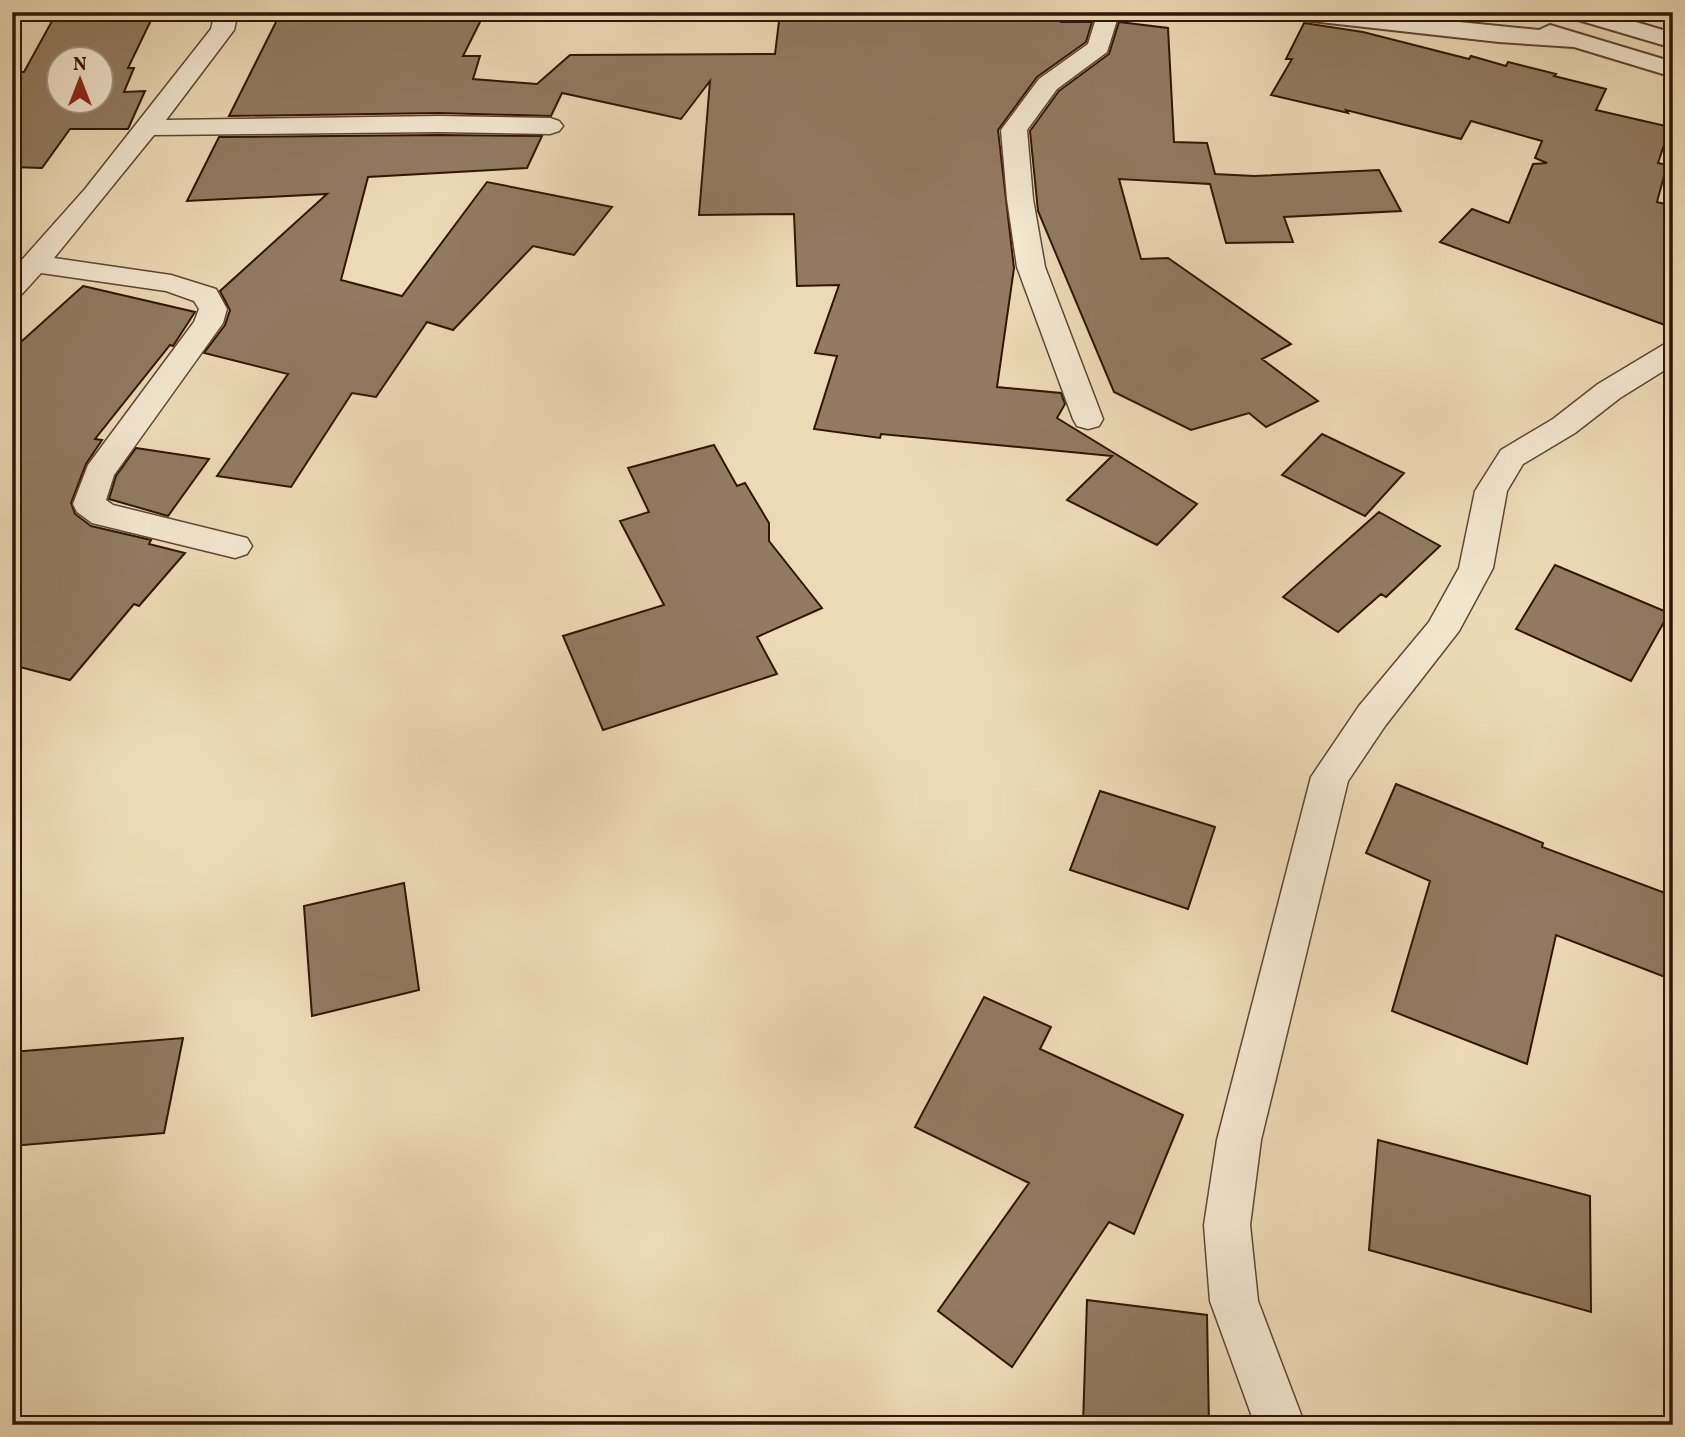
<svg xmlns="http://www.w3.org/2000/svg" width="1685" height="1437" viewBox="0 0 1685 1437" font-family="Vollkorn,serif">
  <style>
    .building { fill: #927b61; stroke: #311504; stroke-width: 2; fill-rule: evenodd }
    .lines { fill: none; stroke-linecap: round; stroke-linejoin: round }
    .minor-casing { stroke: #604630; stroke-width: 3 }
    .tertiary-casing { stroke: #604630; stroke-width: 4 }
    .minor { fill: #f3e7d0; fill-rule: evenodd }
    .tertiary { fill: #f3e7d0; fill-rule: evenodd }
  </style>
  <rect width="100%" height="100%" fill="#ecdab6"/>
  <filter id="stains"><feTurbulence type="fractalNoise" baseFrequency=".00286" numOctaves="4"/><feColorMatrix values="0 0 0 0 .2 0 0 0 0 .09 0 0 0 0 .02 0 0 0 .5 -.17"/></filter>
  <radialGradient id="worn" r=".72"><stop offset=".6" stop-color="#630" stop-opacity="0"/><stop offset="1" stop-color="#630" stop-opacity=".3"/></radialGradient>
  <path class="building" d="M57,12H155L128,68H134L124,92L145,91L128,129H70L42,168L12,167V72H24ZM60,60H102V102H60Z
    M281,12H485L463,56H480L473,79L537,84L570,55L775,54L780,13L988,12L1050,17L1061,22H1092L1086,42L1037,77L998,130L1014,268L997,387L1061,393L1065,404L1057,418L1197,504L1157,545L1067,500L1112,456L881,434L880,438L814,429L837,356L815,353L839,285L797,286L794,214L699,215L710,81L681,119L562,93L551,116L439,113L229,116Z
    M1119,22L1168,28L1174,142L1207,143L1215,174L1254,176L1379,170L1401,211L1284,217L1293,242L1226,243L1210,184L1119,179L1141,259L1168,258L1291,344L1262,359L1318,401L1266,427L1249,413L1191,430L1114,392L1038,211L1030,131L1059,91L1109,54Z
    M1304,23L1363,32L1469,59L1471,56L1506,66L1508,62L1556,74L1554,76L1606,89L1596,110L1670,127L1658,163L1667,165L1657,202L1673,206V328L1440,242L1472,209L1509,223L1533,164L1547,163L1535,158L1542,141L1471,121L1461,139L1346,110L1348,113L1271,95L1292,59H1286Z
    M439,135L542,136L527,168L368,177L341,280L402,296L487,182L612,207L574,255L533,246L453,330L427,322L376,397L352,393L291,487L217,476L288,374L204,353L225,325L230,310L220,291L327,194L187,201L219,137Z
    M83,286L195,312L173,346L170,345L95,439L102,440L86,464L71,503L75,514L91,526L151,540L149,544L185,553L139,606L134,604L70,680L12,665V350Z
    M1322,434L1404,473L1365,516L1282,475Z
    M714,445L737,486L745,483L769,523V541L822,608L757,637L777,674L603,730L563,636L664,605L620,521L649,512L628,468Z
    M136,448L209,459L168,516L109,499L116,476Z
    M1379,512L1440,546L1386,597L1381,594L1338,632L1283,597Z
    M1555,565L1669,613L1631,681L1516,629Z
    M1396,784L1543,843L1542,847L1673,896V980L1556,935L1527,1064L1392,1011L1430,881L1366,853Z
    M1100,791L1215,827L1188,909L1070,870Z
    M404,883L419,990L312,1016L304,906Z
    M984,997L1051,1027L1040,1049L1183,1115L1134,1234L1109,1222L1012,1367L938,1311L1029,1183L915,1127Z
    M183,1038L164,1133L12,1146V1052Z
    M1378,1140L1590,1196L1591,1312L1369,1250Z
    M1087,1300L1207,1315L1209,1425H1083Z"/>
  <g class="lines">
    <g class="minor-casing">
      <path id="minor" d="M215,12H238L234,30L166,120L439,116L550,118L559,121L563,126L559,131L550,134L439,132L154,135L54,258L171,275L216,289L227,309L223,323L114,475L106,500L113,505L247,538L252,546L247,554L235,558L92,523L77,512L73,504L88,465L194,322L199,309L194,301L166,291L41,273L22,294L12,296V271L85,189L211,29Z
        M1098,12L1119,14L1107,52L1057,89L1027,130L1033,199L1045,267L1103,419L1099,426L1088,429L1077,426L1073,419L1017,267L1007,199L1001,130L1039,79L1088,44Z
        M1673,343V365L1620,398L1575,433L1523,464L1507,491L1493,568L1459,631L1385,726L1348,781L1261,1140L1250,1225L1258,1301L1305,1425H1255L1210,1301L1204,1225L1217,1140L1311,777L1359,706L1429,622L1459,568L1475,491L1501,450L1553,419L1598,384L1663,345Z"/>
    </g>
    <g class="tertiary-casing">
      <path id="tertiary" d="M1049,12H1163L1159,17L1151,19H1061L1053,17Z
        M1281,12H1360L1539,30L1550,25L1673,62V77L1574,47L1499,42L1293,19L1285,17Z
        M1564,12H1602L1673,33V48L1568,17Z"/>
    </g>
    <use href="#minor" class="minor"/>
    <use href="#tertiary" class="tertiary"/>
  </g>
  <rect width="1685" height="1437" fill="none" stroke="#ecdab6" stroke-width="42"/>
  <rect x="14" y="14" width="1657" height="1409" fill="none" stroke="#311504" stroke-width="3.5"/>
  <rect x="21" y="21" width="1643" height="1395" fill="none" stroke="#311504" stroke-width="2"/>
  <g transform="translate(80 80)"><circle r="33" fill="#f3e7d0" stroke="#a5937e" stroke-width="2"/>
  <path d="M0-5L12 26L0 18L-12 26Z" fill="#8f2418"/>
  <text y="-10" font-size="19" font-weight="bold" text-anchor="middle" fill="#311504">N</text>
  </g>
  <rect width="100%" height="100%" filter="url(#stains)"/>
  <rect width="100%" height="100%" fill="url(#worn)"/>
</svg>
